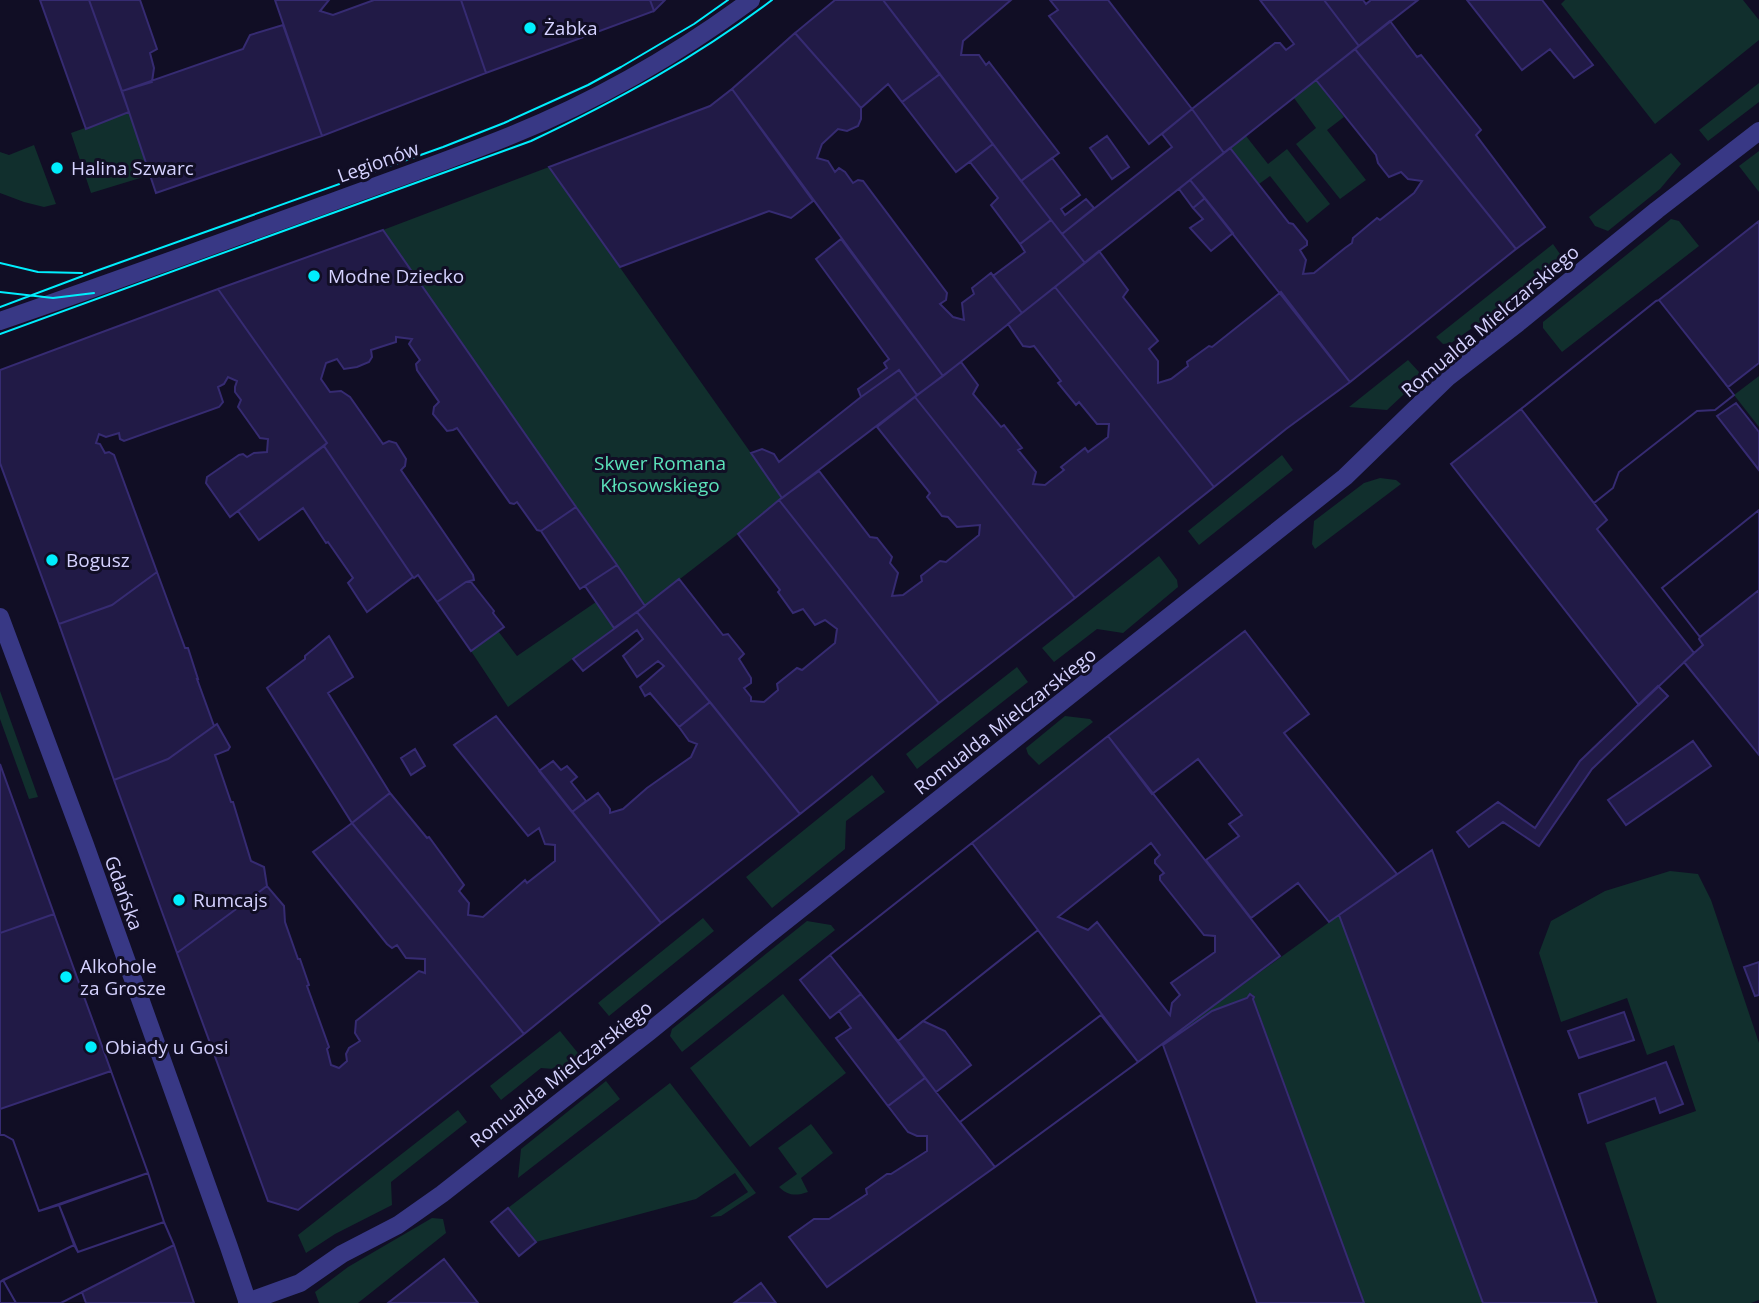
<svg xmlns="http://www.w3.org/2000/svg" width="1759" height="1303" viewBox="0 0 1759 1303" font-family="'Open Sans',sans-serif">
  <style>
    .green { fill: #112f2d }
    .building { fill: #211a46; stroke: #362b72; stroke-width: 2; fill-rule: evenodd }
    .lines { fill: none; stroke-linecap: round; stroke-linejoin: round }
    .minor { stroke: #383885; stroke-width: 18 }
    .tram { stroke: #00eefd; stroke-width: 2 }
    .poi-dot { fill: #00eefd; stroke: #110e25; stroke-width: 2.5 }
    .labels { text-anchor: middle; stroke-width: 6; stroke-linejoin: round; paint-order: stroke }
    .poi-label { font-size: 19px; fill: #d5d2ff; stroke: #110e25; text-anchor: start }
    .street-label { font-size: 19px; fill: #d5d2ff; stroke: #110e25 }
    .park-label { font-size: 19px; fill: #5be2ba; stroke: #110e25 }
  </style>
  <rect width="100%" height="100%" fill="#110e25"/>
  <path class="green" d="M1565,0H1743L1759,20V40L1655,124L1561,4Z
    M1316,80L1344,117L1327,130L1366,180L1340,199L1296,144L1316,128L1294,98Z
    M1759,83V102L1708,141L1699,130Z
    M129,112L150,175L91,193L71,133Z
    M1246,136L1268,164L1287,149L1330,204L1307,223L1270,176L1259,184L1230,148Z
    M34,145L56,204L44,207L24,202L0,193V152L9,155Z
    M1759,151V192L1739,166Z
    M1671,153L1681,164L1660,189L1608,231L1595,226L1589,217Z
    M549,167L777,490L782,498L738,534L645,606L383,230Z
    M1671,219L1679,221L1699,246L1562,352L1543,328V322Z
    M1553,244L1560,254L1557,266L1512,303L1499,309L1451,343L1443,344L1436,337Z
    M1408,360L1419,372L1418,381L1387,410L1349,407Z
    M1759,376V427L1734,395Z
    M1282,455L1293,470L1199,545L1188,531Z
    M1380,478L1396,480L1401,484L1315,549L1312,544L1314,521L1364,483Z
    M1159,556L1177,580L1178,587L1123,633L1097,629L1054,662L1042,648Z
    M596,602L614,628L508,707L471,651L498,631L517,656Z
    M1017,667L1028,682L917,769L906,754Z
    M0,691L38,797L29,799L0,719Z
    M1065,716L1090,719L1093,722L1039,765L1028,754L1026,748Z
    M872,775L885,792L846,821L845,849L772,908L746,877Z
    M1670,871L1698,874L1711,900L1759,1043V1300L1751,1303H1657L1605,1143L1696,1111L1674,1045L1647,1055L1627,998L1561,1022L1539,953L1551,921L1605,891Z
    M1339,915L1483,1303H1364L1252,994H1250L1247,998L1212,1011L1163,1045L1162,1043Z
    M703,918L714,931L609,1016L598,1003Z
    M807,921L831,925L835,930L682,1052L670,1036L672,1029Z
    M783,994L846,1073L750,1147L690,1068Z
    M560,1031L582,1058L566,1070L541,1068L501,1100L490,1086Z
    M606,1081L620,1099L518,1178L521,1149Z
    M670,1083L756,1193L721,1216L710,1217L748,1192L735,1173L696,1199L536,1242L508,1208Z
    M458,1110L467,1122L391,1182L392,1205L335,1234L306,1253L298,1235Z
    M811,1124L833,1153L801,1178L808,1192C796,1196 788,1196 779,1187L797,1174L778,1148Z
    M432,1218L443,1219L446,1233L358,1303H319L315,1292L348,1267Z"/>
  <path class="building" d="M40,0H89L129,112L86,129Z
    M89,0H140L157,49L150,53L154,68L152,82L122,91Z
    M275,0H329L320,11L333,15L374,0H461L486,73L322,136Z
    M461,0H650L654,11L486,73Z
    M650,0H665L654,11Z
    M835,0H883L940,74L902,102L888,84L861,108L795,33Z
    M883,0H1011L963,41L961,55H979L986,65L989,62L1059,153L1021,181Z
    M1050,0H1108L1192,109L1149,144L1049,16L1058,10Z
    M1260,0H1324L1359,46L1224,153L1192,109L1275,43H1280L1286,50L1294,44Z
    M1324,0H1363L1366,4L1371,0H1418L1359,46Z
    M1467,0H1542L1593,65L1574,78L1550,49L1522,70Z
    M1390,21L1417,57L1421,55L1481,130L1476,135L1545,227L1516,249L1355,49Z
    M283,25L322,136L156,193L122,91L243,49L250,35Z
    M795,33L861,108V119L858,126L847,131L838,129L822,144L817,158L828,161L835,172L839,168L845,172L853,183L858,180L863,181L947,293L946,300L940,304L953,317L964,320L962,303L974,294L972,288L991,273L1022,313L943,376L732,89Z
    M1355,49L1516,249L1350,382L1190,180L1230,148L1289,223L1293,224L1307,241V245L1300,250L1306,260L1303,274L1314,273L1345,248L1352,243L1353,238L1377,218L1380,220L1414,193L1422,181L1408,179L1401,172L1389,177L1378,163L1376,155L1316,80Z
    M940,74L993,144L956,172L902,102Z
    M732,89L813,201L791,218L769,211L620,267L549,167L710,106Z
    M1192,109L1224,153L1085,263L1062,234L1172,147L1162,134Z
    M1107,136L1129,167L1112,179L1090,148Z
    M993,144L1051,220L1020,244L991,205L998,198L970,162Z
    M1052,158L1080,195L1061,209L1065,215L1086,199L1094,208L1062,234L1021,181Z
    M1190,180L1205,198L1193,208L1179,189Z
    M1205,198L1233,233L1211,251L1190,228L1203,219L1193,208Z
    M1051,220L1085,263L1022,313L993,276L1025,252L1020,244Z
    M1759,221V363L1728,387L1659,300Z
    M383,230L576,507L541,531L537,530L517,502L514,504L510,503L457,428L453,430L447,431L433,414L434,407L439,402L417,370L416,364L420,360L409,344L412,339L396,337V342L371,350L372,357L369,362L357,367L344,369L337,359L326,363L321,379L330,392L341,391L350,397L383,444L389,441L396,443L406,459L405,466L401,470L473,575L474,580L466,582L437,602L418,575L414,578L413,577L324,446L327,443L218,289Z
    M841,239L943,376L917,395L899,370L861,397L858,389L887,368L884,363L889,359L816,259Z
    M1099,251L1128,290L1123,297L1158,341L1149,349L1158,361V383L1171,379L1188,366L1187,362L1209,346L1212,347L1281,292L1350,382L1286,429L1214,487L1055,287Z
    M1055,287L1214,487L1075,598L915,397L961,362L978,385L973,394L1001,427L1004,425L1022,448L1018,450L1036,472L1033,484L1045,485L1064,470L1061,467L1085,448L1088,452L1108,437L1109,424H1097L1079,402L1076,405L1058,383L1061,381L1034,346L1030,347L1023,346L1008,324Z
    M218,289L327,443L230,517L206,483L207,477L239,455L243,454L247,457L254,453L267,452L268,439L260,438L238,407L241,400L235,392V387L237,381L228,377L224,384L218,387L223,402L219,407L124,441L120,439L119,433L106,437L99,434L96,443L100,444L105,453L109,452L114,455L157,572L112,605L59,624L0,463V370Z
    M1659,300L1734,395L1715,410L1697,411L1619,472L1613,488L1594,503L1521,409L1656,301Z
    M1659,300L1734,395L1715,410L1697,411L1619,472L1613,488L1594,503L1521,409L1656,301Z
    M899,370L917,395L782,498L751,453L762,449L774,454L779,462L861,397Z
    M915,397L1075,598L939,703L779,500L819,471L870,537L877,538L892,557L890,563L898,573L892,596L903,595L922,581L921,576L940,561L946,562L979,535L980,525L957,527L948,517L942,516L927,497L930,493L877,427Z
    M1736,403L1759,432V470L1717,416Z
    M1521,409L1607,520L1597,529L1694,653L1639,705L1451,464Z
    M324,446L413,577L367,612L348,583L353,578L328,542L326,543L303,508L259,540L238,511Z
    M779,500L939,703L800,814L637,612L679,579L723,635L728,634L744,654L739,659L751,678V683L744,688L751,697V701L764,702L778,690L777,684L797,668L802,670L835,643L837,629L825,620L815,625L803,609L793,613L778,592L780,590L738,534Z
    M576,507L617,565L580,589L541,531Z
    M1759,510V590L1700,637L1662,588Z
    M1759,510V590L1700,637L1662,588Z
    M617,565L645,606L614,628L585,586Z
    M157,572L185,648H188L198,679H197L214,726L168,759L114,780L59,624L112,605Z
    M466,582H471L494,611L493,613L504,627L471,651L437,602Z
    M1759,590V755L1684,662L1703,645L1699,639L1700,637Z
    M637,612L710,702L679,727L650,693L645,696L640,687L664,666L658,661L637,677L623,656L643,639L637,630L583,671L573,659Z
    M1245,631L1309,714L1284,733L1397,874L1329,922L1298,883L1251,918L1206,860L1239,836L1229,824L1242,815L1198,759L1152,794L1108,736Z
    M329,636L353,677L328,693L390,793L352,823L267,688L305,659V656Z
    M1658,686L1668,696L1592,769L1539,846L1503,822L1469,847L1457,832L1498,802L1535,828L1580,761Z
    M710,702L800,814L661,923L572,812L598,793L610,809V813L623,809L647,788L691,757L697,744L689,741L679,727Z
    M496,716L661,923L524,1034L352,823L390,793L427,838L429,837L464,885L459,891L469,903L468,915L483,917L525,880L527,883L555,861V845L545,844L539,828L528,836L454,745Z
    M217,724L230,747L228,750L215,755L231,802H233L251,861L264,867L267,886L177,953L114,780L168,759Z
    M1108,736L1280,956L1138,1062L972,843ZM1151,843L1160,855L1155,860V863L1164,873L1160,876V880L1204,935L1215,936V952L1171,983L1180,995L1172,1003L1170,1015L1097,922L1088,930L1058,917Z
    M1693,741L1711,766L1626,825L1608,800Z
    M415,749L425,766L411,775L401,758Z
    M553,761L561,770L567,766L577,777L571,782L586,801L572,812L539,771Z
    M0,764L54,914L0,933Z
    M352,823L524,1034L298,1210L268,1201L177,953L267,886L284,906L285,922L298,959H300L309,985L307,986L329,1047L327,1049L331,1065L339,1068L347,1061L346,1054L349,1048L360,1041L355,1033L356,1021L419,971L425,973V959L406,958L397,945L392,948L387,944L313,852Z
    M972,843L1038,930L898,1041L830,955Z
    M972,843L1038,930L898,1041L830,955Z
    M1432,850L1597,1303H1483L1339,915Z
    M54,914L111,1071L0,1109V933Z
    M830,955L861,994L830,1018L800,980Z
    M1759,962V995L1755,996L1744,967Z
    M861,994L925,1078L888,1106L836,1038L851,1028L839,1011Z
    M1250,994L1254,997L1253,999L1364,1303H1257L1163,1045L1212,1011L1247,998Z
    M1624,1012L1634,1040L1579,1058L1568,1031Z
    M1101,1015L1138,1062L995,1167L960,1122Z
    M1101,1015L1138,1062L995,1167L960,1122Z
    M923,1021L945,1031L971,1065L936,1092L898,1041Z
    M1666,1062L1683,1104L1660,1113L1655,1098L1588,1123L1579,1094Z
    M111,1071L148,1173L164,1222L174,1245L61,1303H0V1282L74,1245L59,1205L39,1211L13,1140L4,1135H0V1109Z
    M111,1071L148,1173L39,1211L13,1140L4,1135H0V1109Z
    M925,1078L995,1167L827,1287L789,1237L814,1219H829L867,1194L866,1189L887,1174H891L927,1151V1136H917L908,1132L888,1106Z
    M148,1173L164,1222L78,1252L59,1205Z
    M508,1208L536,1242L519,1256L491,1222Z
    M164,1222L174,1245L61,1303H16L3,1280L74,1245L78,1252Z
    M174,1245L194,1303H86L82,1292Z
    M444,1259L478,1303H388Z
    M3,1280L16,1303H0V1282Z
    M761,1283L776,1303H734Z"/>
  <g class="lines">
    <path class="minor" d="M0,321C108,284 216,244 324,205C386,182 450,160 512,135C596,101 678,54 751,0
      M0,617L85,845L229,1247L248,1303
      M247,1302L300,1283L342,1254L398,1225L442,1194L649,1032L764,938L1345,477L1448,377L1518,323L1657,210L1759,131"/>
    <path class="tram" d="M0,263L38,272L82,273
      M0,292L53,298L94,293
      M0,307L96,271L443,147L504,123L588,85L621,67L694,24L728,0
      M0,334L531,141C616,101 697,57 772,0"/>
  </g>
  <g class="poi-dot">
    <circle cx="530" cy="28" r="7"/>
    <circle cx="57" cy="168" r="7"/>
    <circle cx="314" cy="276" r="7"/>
    <circle cx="52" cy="560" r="7"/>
    <circle cx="179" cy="900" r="7"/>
    <circle cx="66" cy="977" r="7"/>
    <circle cx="91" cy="1047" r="7"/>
  </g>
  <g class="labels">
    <g class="poi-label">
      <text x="544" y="35">Żabka</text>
      <text x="71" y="175">Halina Szwarc</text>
      <text x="328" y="283">Modne Dziecko</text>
      <text x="66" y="567">Bogusz</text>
      <text x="193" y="907">Rumcajs</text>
      <text x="80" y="973">Alkohole<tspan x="80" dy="22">za Grosze</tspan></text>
      <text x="105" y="1054">Obiady u Gosi</text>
    </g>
    <g class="street-label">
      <text transform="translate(378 162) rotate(-20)" y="7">Legionów</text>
      <text transform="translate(1490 321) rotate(-40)" y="7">Romualda Mielczarskiego</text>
      <text transform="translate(1005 721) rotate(-38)" y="7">Romualda Mielczarskiego</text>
      <text transform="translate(124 893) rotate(70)" y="7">Gdańska</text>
      <text transform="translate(561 1074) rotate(-38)" y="7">Romualda Mielczarskiego</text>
    </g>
    <g class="park-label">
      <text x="660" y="470">Skwer Romana<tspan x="660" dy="22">Kłosowskiego</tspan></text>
    </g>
  </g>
</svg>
